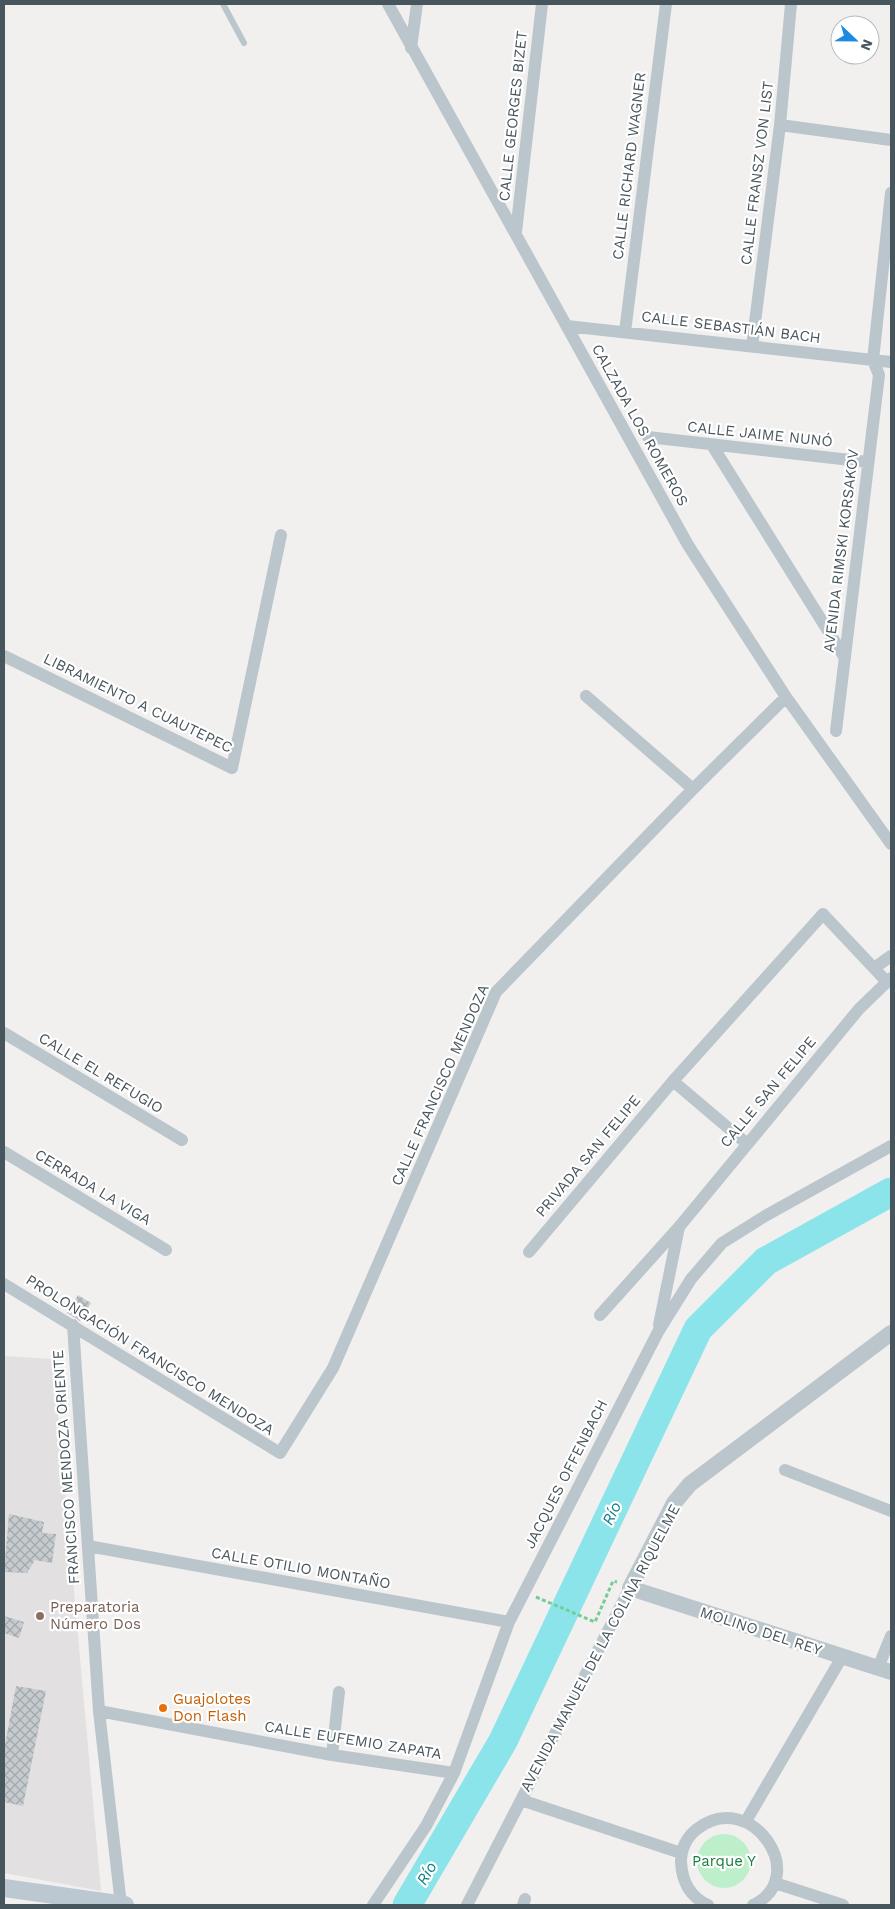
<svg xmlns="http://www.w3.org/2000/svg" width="895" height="1909" viewBox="0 0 895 1909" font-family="'Work Sans',sans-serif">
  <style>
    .education { fill: #e3e0e1 }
    .green { fill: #beefcb }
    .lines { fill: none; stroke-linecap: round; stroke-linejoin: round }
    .river { stroke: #8ce4eb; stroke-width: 29 }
    .building { fill: url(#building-cross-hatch) }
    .path { stroke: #76cc97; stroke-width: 3; stroke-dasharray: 4 2.5; stroke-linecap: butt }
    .service { stroke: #bbc6cc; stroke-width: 6 }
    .minor { stroke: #bbc6cc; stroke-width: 12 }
    .tertiary { stroke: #bbc6cc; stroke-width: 16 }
    .secondary { stroke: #bbc8d1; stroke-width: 18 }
    .education-dot { fill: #8d6e63; stroke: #fff; stroke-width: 2 }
    .food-dot { fill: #e8710a; stroke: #fff; stroke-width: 2 }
    .labels { text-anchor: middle; stroke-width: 4.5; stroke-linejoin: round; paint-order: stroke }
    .street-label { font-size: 15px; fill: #47555c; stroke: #fff }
    .education-label { font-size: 15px; fill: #785e54; stroke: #fff; text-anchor: start }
    .food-label { font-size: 15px; fill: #c56008; stroke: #fff; text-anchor: start }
    .park-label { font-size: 15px; fill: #187e3e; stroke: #fff }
    .water-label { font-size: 16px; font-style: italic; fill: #0f818b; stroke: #fff }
  </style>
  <defs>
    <pattern id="building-cross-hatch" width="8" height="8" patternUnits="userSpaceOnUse" patternTransform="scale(1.25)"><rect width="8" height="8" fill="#c6cbcf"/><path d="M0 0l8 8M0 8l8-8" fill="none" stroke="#a3a8ab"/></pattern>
  </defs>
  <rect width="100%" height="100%" fill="#f2efef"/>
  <path class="education" d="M4,1356L53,1359L101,1891L4,1873Z"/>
  <path class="green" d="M697 1861a27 27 0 1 1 54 0a27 27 0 1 1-54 0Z"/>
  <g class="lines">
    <path class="river" d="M407,1905L503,1741L698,1329L766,1261L891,1192"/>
  </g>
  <path class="building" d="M78,1295L91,1303L80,1321L67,1313Z
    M9,1514L44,1522L42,1533L56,1534L52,1563L35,1560L27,1573L4,1572Z
    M4,1616L24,1622L19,1638L4,1633Z
    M16,1686L46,1691L23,1806L4,1802V1750Z"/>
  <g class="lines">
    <path class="path" d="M536,1597L595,1622L613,1581L617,1582"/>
    <path class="service" d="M223,4L244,43"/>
    <path class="minor" d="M388,4L688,545L786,697L891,844
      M411,48L417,4
      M780,125L891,140
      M516,232L542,4
      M567,326L891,362
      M625,332L666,4
      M752,346L780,125L791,4
      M648,437L868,462
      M712,445L845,658
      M4,656L232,768L281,535
      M586,696L693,789
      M836,731L879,375L873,360L891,193
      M874,968L891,956
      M4,1033L182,1140
      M673,1081L746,1143
      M4,1152L166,1250
      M529,1252L673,1081L823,914L886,981
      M4,1284L280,1453L333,1368L496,992L693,789L786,697
      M600,1315L679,1227L859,1009L891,978
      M73,1325L99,1711L121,1905
      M659,1325L679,1227
      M785,1470L891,1511
      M88,1546L509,1622
      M878,1668L891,1636
      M99,1711L332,1755L454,1773
      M332,1755L339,1692
      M521,1800L681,1853
      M746,1821L842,1657
      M775,1883L843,1905
      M373,1905L426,1826L454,1773L509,1622L658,1332L691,1279L722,1243L765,1216L891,1146
      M467,1905L630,1588
      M523,1905L525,1899
      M708,1905C690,1897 682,1881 681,1862C681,1849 687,1837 697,1829C751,1787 812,1877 753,1905"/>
    <path class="tertiary" d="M891,1333L690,1484L674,1503L630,1588L891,1672"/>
    <path class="secondary" d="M4,1888L125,1905"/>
  </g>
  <circle class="education-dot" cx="40" cy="1616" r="5"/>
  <circle class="food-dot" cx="163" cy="1708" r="5"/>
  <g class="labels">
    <g class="street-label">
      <text transform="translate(513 116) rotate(-84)" y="5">CALLE GEORGES BIZET</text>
      <text transform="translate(629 166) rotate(-83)" y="5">CALLE RICHARD WAGNER</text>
      <text transform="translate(757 173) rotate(-83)" y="5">CALLE FRANSZ VON LIST</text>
      <text transform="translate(731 327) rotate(7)" y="5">CALLE SEBASTIÁN BACH</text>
      <text transform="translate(640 425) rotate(61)" y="5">CALZADA LOS ROMEROS</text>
      <text transform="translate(760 434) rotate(6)" y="5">CALLE JAIME NUNÓ</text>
      <text transform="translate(841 551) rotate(-83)" y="5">AVENIDA RIMSKI KORSAKOV</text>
      <text transform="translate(138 703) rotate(26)" y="5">LIBRAMIENTO A CUAUTEPEC</text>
      <text transform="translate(101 1073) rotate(31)" y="5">CALLE EL REFUGIO</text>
      <text transform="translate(440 1085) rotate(-66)" y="5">CALLE FRANCISCO MENDOZA</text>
      <text transform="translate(768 1092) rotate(-50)" y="5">CALLE SAN FELIPE</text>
      <text transform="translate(588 1156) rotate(-50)" y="5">PRIVADA SAN FELIPE</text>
      <text transform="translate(93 1187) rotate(31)" y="5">CERRADA LA VIGA</text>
      <text transform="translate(150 1355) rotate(32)" y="5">PROLONGACIÓN FRANCISCO MENDOZA</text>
      <text transform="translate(66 1467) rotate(-94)" y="5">FRANCISCO MENDOZA ORIENTE</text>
      <text transform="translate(566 1474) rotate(-63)" y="5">JACQUES OFFENBACH</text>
      <text transform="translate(301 1568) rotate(10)" y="5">CALLE OTILIO MONTAÑO</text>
      <text transform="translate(761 1631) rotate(18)" y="5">MOLINO DEL REY</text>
      <text transform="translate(600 1648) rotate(-62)" y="5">AVENIDA MANUEL DE LA COLINA RIQUELME</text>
      <text transform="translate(353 1740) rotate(9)" y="5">CALLE EUFEMIO ZAPATA</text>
    </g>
    <g class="education-label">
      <text x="50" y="1612">Preparatoria<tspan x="50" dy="17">Número Dos</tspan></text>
    </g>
    <g class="food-label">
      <text x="173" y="1704">Guajolotes<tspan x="173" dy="17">Don Flash</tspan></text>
    </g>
    <g class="park-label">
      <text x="724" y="1866">Parque Y</text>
    </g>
    <g class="water-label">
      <text transform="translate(611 1513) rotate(-65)" y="6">Río</text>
      <text transform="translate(426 1873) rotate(-60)" y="6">Río</text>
    </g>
  </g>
  <rect width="895" height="1909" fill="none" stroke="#47555c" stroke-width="10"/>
  <g transform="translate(855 40) rotate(112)"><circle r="24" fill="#ffffff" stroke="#b5bbbe"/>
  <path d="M0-4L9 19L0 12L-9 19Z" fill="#1b8ae0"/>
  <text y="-8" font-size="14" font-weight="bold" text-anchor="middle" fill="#47555c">N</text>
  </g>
</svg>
